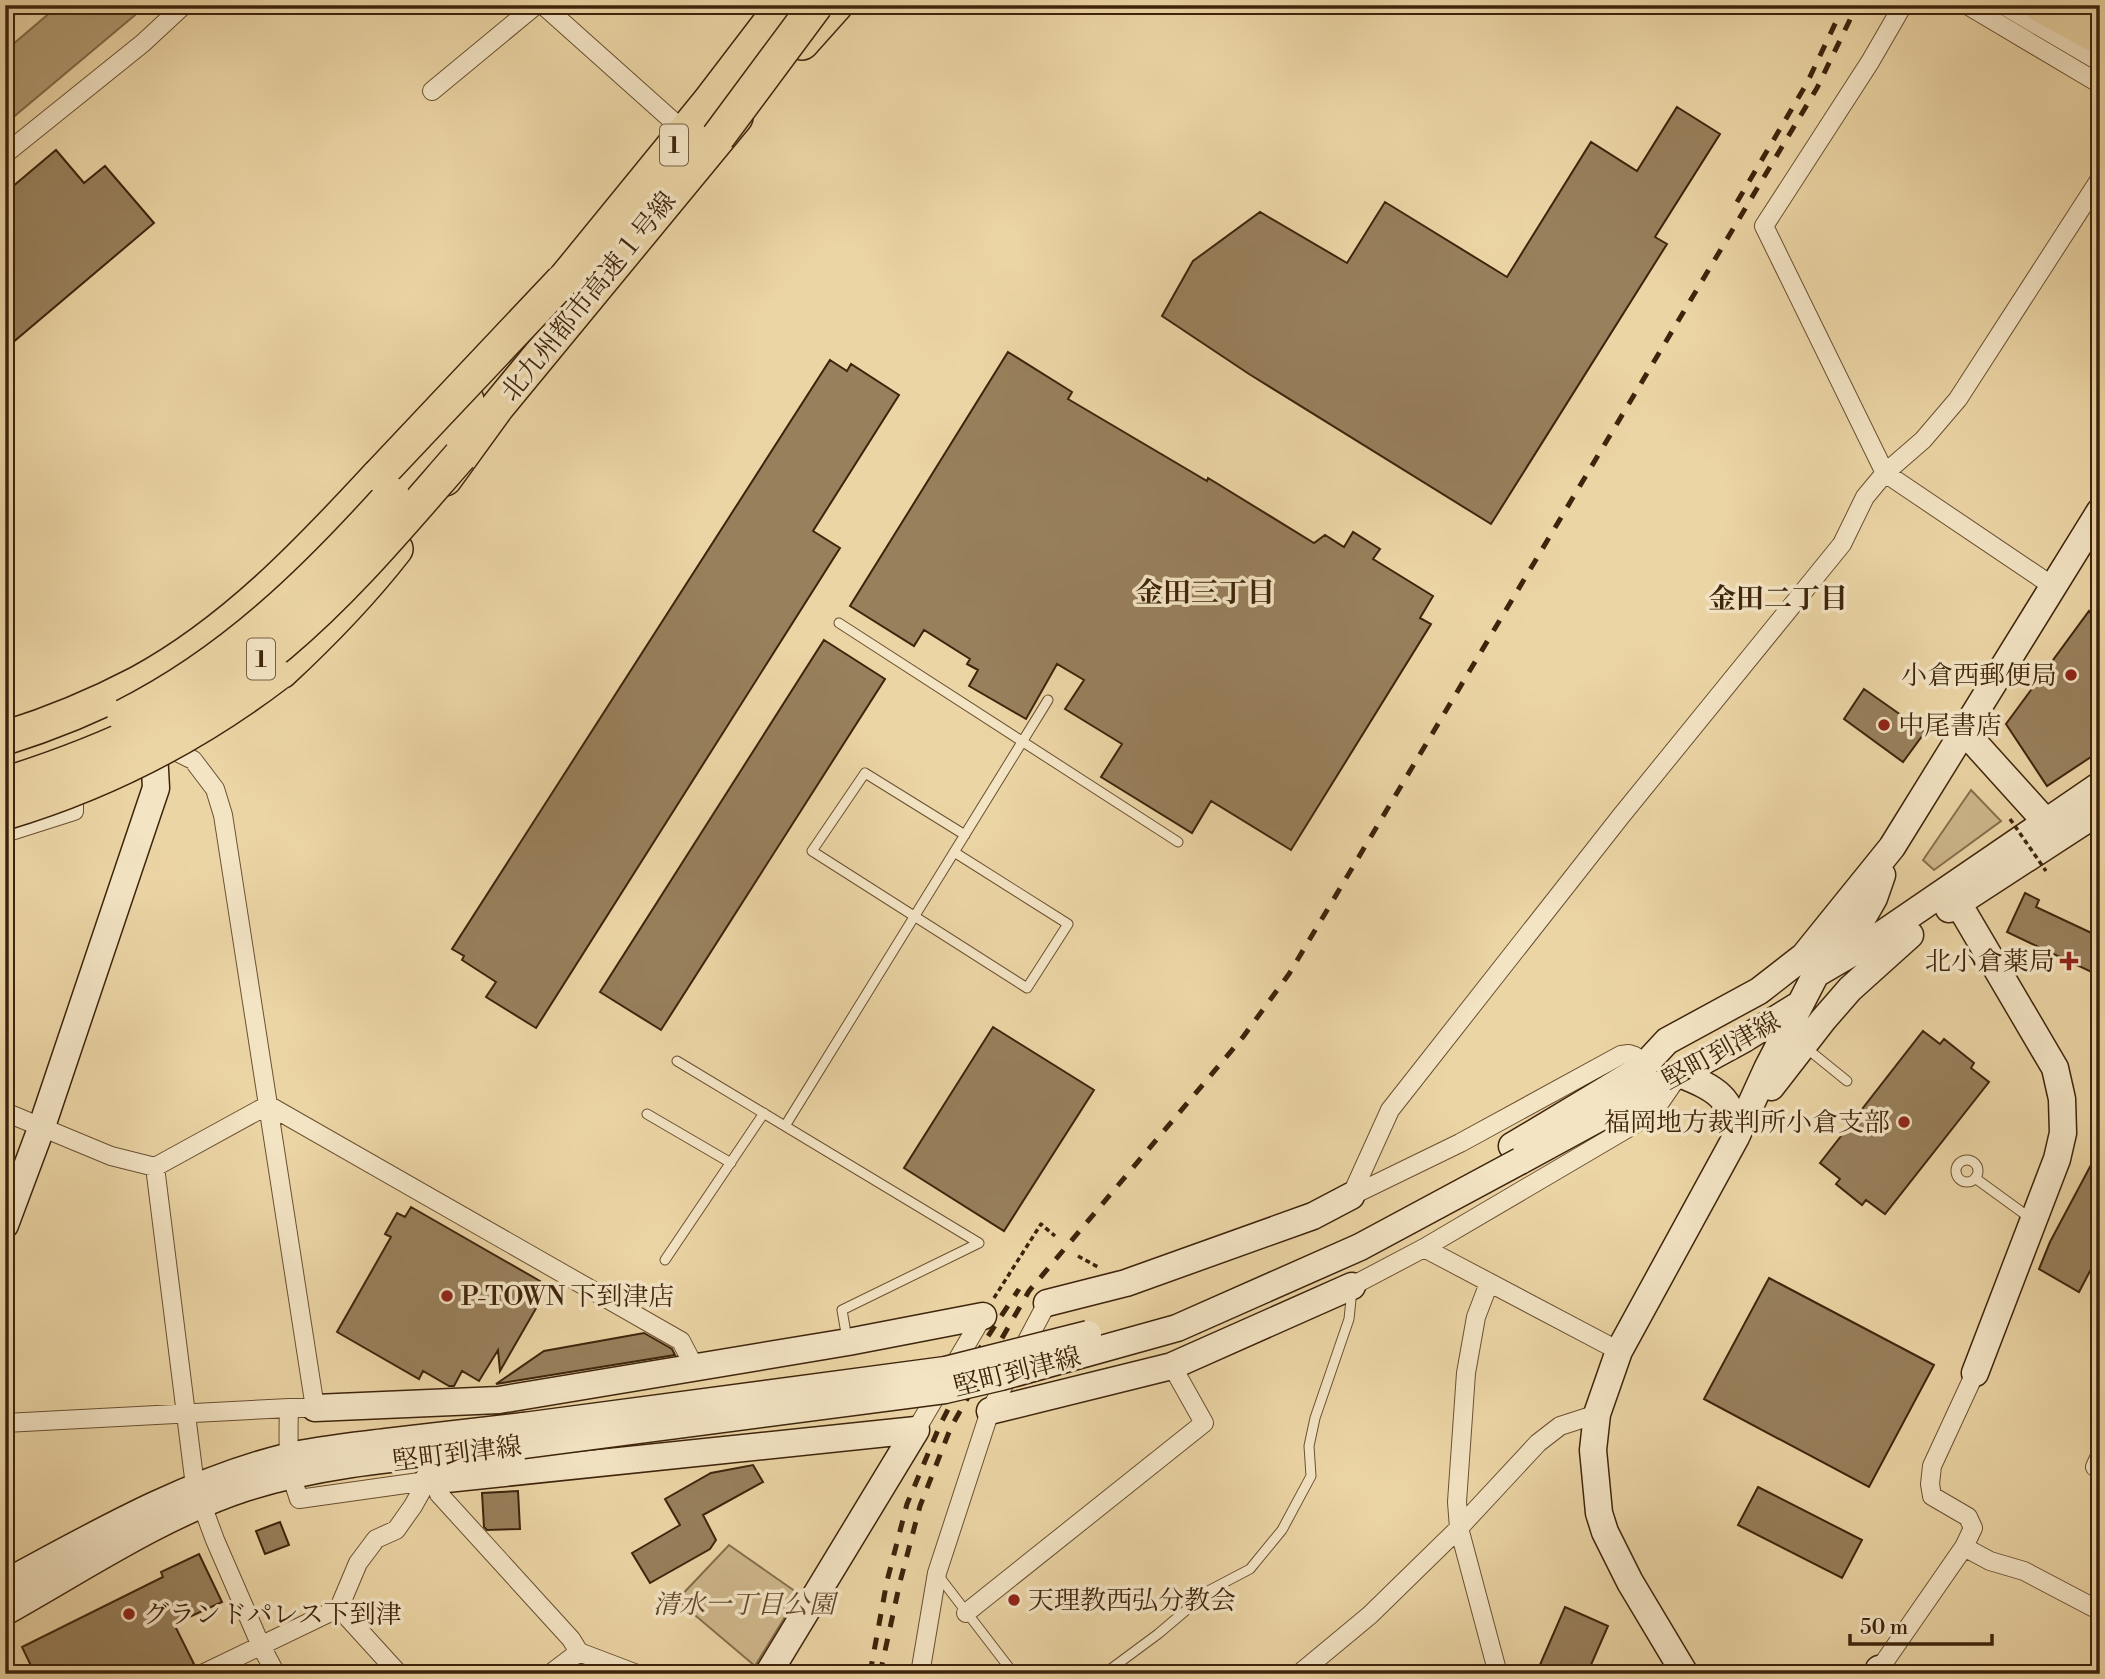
<svg xmlns="http://www.w3.org/2000/svg" width="2105" height="1679" viewBox="0 0 2105 1679" font-family="'Libre Bodoni','Noto Serif JP',serif">
  <style>
    .green { fill: #ceb78b; stroke: #866e4c; stroke-width: 2 }
    .water { fill: #b19971; stroke: #836a49; stroke-width: 2 }
    .building { fill: #98805c; stroke: #3e240c; stroke-width: 2 }
    .lines { fill: none; stroke-linecap: round; stroke-linejoin: round }
    .lane-casing { stroke: #6a5032; stroke-width: 11 }
    .street-casing { stroke: #6a5032; stroke-width: 20 }
    .secondary-casing { stroke: #3e240c; stroke-width: 29 }
    .highway-casing { stroke: #3e240c; stroke-width: 36 }
    .path { stroke: #3e240c; stroke-width: 3.5; stroke-dasharray: 5 3.5; stroke-linecap: butt }
    .lane { stroke: #f3e4c4; stroke-width: 9 }
    .street { stroke: #f3e4c4; stroke-width: 18 }
    .secondary { stroke: #f3e4c4; stroke-width: 26 }
    .highway { stroke: #ecd5a5; stroke-width: 33 }
    .rail { stroke: #3e240c; stroke-width: 5; stroke-dasharray: 12 12; stroke-linecap: butt }
    .secondary-bridge-casing { stroke: #3e240c; stroke-width: 29; stroke-linecap: butt }
    .highway-bridge-casing { stroke: #3e240c; stroke-width: 36; stroke-linecap: butt }
    .path-bridge { stroke: #3e240c; stroke-width: 3.5; stroke-dasharray: 5 3.5; stroke-linecap: butt }
    .secondary-bridge { stroke: #f3e4c4; stroke-width: 26 }
    .highway-bridge { stroke: #ecd5a5; stroke-width: 33 }
    .poi-dot { fill: #8f2418; stroke: #f3e4c4; stroke-width: 2.5 }
    .labels { text-anchor: middle; stroke-width: 7; stroke-linejoin: round; paint-order: stroke }
    .shield { fill: #f3e4c4; stroke: #745e43; stroke-width: 2 }
    .shield-label { font-size: 24px; font-weight: bold; fill: #3e240c }
    .street-label { font-size: 26px; fill: #3e240c; stroke: #f3e4c4 }
    .poi-label { font-size: 26px; fill: #3e240c; stroke: #f3e4c4; text-anchor: start }
    .park-label { font-size: 26px; font-style: italic; fill: #62492c; stroke: #f3e4c4 }
    .neighbourhood-label { font-size: 28px; font-weight: bold; fill: #3e240c; stroke: #f3e4c4 }
  </style>
  <rect width="100%" height="100%" fill="#ecd5a5"/>
  <filter id="stains"><feTurbulence type="fractalNoise" baseFrequency=".00286" numOctaves="4"/><feColorMatrix values="0 0 0 0 .2 0 0 0 0 .09 0 0 0 0 .02 0 0 0 .5 -.17"/></filter>
  <radialGradient id="worn" r=".72"><stop offset=".6" stop-color="#630" stop-opacity="0"/><stop offset="1" stop-color="#630" stop-opacity=".3"/></radialGradient>
  <path class="green" d="M1971,790L2001,821L1934,870L1923,860Z
    M729,1545L799,1594L755,1666L677,1600Z"/>
  <path class="water" d="M59,5H147L5,124V51Z"/>
  <path class="building" d="M1677,107L1720,134L1655,237L1667,244L1491,524L1249,374L1162,316L1193,261L1260,212L1347,263L1385,202L1507,277L1591,142L1637,171Z
    M56,150L84,183L105,166L154,223L5,349V193Z
    M1008,352L1072,392L1068,399L1207,481L1208,478L1314,543L1325,535L1344,547L1353,532L1380,549L1373,559L1433,596L1420,618L1431,624L1291,850L1211,801L1192,833L1101,777L1122,744L1065,709L1084,680L1057,664L1026,719L969,686L978,670L967,664L970,659L924,630L914,646L850,606Z
    M830,360L847,371L851,364L899,395L813,531L840,548L536,1028L486,997L496,982L462,960L464,956L452,949Z
    M2089,611L2100,626V751L2047,786L2006,724Z
    M824,640L885,679L661,1030L600,992Z
    M1864,689L1925,732L1903,762L1844,719Z
    M2025,893L2039,900L2036,907L2100,937V976L2007,932Z
    M993,1027L1094,1090L1004,1231L904,1168Z
    M1923,1031L1940,1044L1944,1039L1974,1063L1971,1068L1989,1082L1885,1214L1866,1200L1862,1205L1836,1184L1840,1179L1820,1163Z
    M2100,1148V1252L2079,1292L2039,1269L2050,1242Z
    M411,1207L540,1281L533,1293L542,1298L500,1371L498,1350L479,1381L462,1371L454,1386H449L423,1371L419,1379L337,1332L391,1237L385,1234L397,1213L405,1217Z
    M1769,1278L1934,1365L1869,1487L1704,1399Z
    M644,1333L672,1349L675,1355L496,1384L544,1351Z
    M753,1465L763,1482L703,1515L716,1540L710,1549L650,1583L632,1553L680,1525L665,1499L711,1473Z
    M1758,1487L1862,1540L1842,1578L1738,1525Z
    M518,1491L520,1529L487,1530L484,1527L482,1493Z
    M280,1522L289,1545L265,1554L256,1531Z
    M199,1554L222,1602L174,1624L194,1664L174,1674H35L22,1647L163,1577L161,1572Z
    M1565,1607L1608,1626L1587,1674H1536Z"/>
  <g class="lines">
    <g class="lane-casing">
      <path id="lane" d="M839,623L1178,842
        M954,852L1068,924L1027,988L812,851L865,773L965,835
        M1805,1047L1847,1081
        M677,1061L979,1243L842,1310L847,1339
        M647,1114L731,1163
        M785,1126L1048,700
        M1956 1171a11 11 0 1 1 22 0a11 11 0 1 1-22 0Z
        M1975,1178L2030,1218
        M665,1260L764,1113
        M938,1575L1014,1674
        M1104,1674L1158,1634L1210,1590L1250,1569L1282,1530L1311,1476L1309,1446L1315,1418L1349,1319L1352,1290"/>
    </g>
    <g class="street-casing">
      <path id="street" d="M543,5L675,123
        M1903,5L1870,62L1764,226L1885,473L2054,587
        M1967,5L2100,84
        M2003,5L2100,62
        M5,11L12,5
        M432,91L536,5
        M5,154L143,43L184,5
        M163,745L193,760L215,789L223,815L315,1408H289C288,1443 287,1466 299,1499L427,1481
        M5,833L74,811V785
        M268,1105L681,1341L695,1368
        M5,1112L111,1156L155,1167L268,1105
        M155,1167L195,1486L215,1540L261,1646L276,1674
        M1351,1196L1390,1110L1621,816L1842,544L1865,497L1885,473L1923,440L1958,399L2100,179
        M1351,1196L1460,1143L1621,1055L1629,1054L1635,1056L1642,1068
        M1424,1248L1619,1351
        M1489,1283L1476,1317L1466,1373L1457,1502L1459,1528L1498,1674
        M1352,1286L1424,1248L1652,1114L1676,1079
        M5,1423L289,1408
        M916,1430L983,1316
        M2100,1456L2095,1467L2100,1470
        M435,1480L439,1494L571,1639L579,1652L637,1674
        M1964,1547L1990,1561L2024,1571L2100,1611
        M339,1608L399,1674
        M966,1613L1204,1423L1172,1366
        M202,1674L339,1608L358,1563L376,1539L396,1530L413,1506L427,1481
        M550,1674L579,1652
        M920,1674L937,1573L990,1411L1047,1303
        M1299,1674L1370,1615L1459,1528L1538,1443L1560,1426L1597,1414
        M1876,1674L1964,1547L1973,1528L1968,1517L1932,1496L1930,1484L1932,1466L1975,1373"/>
    </g>
    <g class="secondary-casing">
      <path id="secondary" d="M1963,730L2046,822
        M1958,903L2055,1068L2062,1099L2063,1133L2057,1159L1975,1373
        M1949,909L2100,811
        M1839,959L1874,898L1882,875
        M1816,974L1869,943L2100,785
        M1680,1074C1714,1088 1734,1097 1736,1137
        M1771,1087L1823,1020L1850,989L1910,935
        M1512,1146L1642,1068L1667,1041L1759,991L1804,956L1892,847L2100,511
        M1520,1161L1744,1039L1797,1006
        M5,1225L42,1126L156,788L153,734
        M1047,1303L1126,1283L1313,1216L1351,1196
        M315,1408L499,1400L848,1342L983,1316
        M990,1411L1172,1366L1352,1286
        M427,1481L916,1430
        M5,1583C96,1534 186,1482 286,1457C319,1449 353,1446 386,1442C432,1437 478,1431 524,1426
        M5,1612C82,1569 162,1515 245,1488C334,1459 431,1456 523,1445
        M1879,1669L1884,1674
        M768,1674L916,1430
        M1685,1674L1630,1582L1605,1532L1599,1513L1593,1450L1597,1414L1619,1351L1736,1137L1767,1069L1837,933"/>
    </g>
    <g class="highway-casing">
      <path id="highway" d="M2040,5L2100,38
        M802,43L836,5
        M545,303L709,102L783,5
        M445,479L498,406L736,117
        M392,494L467,400
        M281,672C323,633 361,594 396,549
        M5,738C50,724 96,705 138,683C232,632 307,553 379,475"/>
    </g>
    <path class="path" d="M1078,1256L1098,1267
      M994,1298L1041,1224L1055,1236"/>
    <use href="#lane" class="lane"/>
    <use href="#street" class="street"/>
    <use href="#secondary" class="secondary"/>
    <use href="#highway" class="highway"/>
    <path class="rail" d="M1737,202L1807,83L1844,5
      M870,1673L887,1581L907,1504L940,1425L977,1353L1019,1289
      M880,1674L900,1582L920,1506L951,1427L1029,1291L1243,1037L1289,974L1817,88L1857,5"/>
    <g class="secondary-bridge-casing">
      <path id="secondary-bridge" d="M524,1426L945,1370L1088,1334
        M523,1445L945,1390L1001,1377L1177,1328L1360,1247L1520,1161"/>
    </g>
    <g class="highway-bridge-casing">
      <path id="highway-bridge" d="M718,137L816,5
        M379,475L562,281
        M124,716C231,662 313,582 392,494
        M5,784C103,753 200,711 280,645C347,589 403,521 460,456
        M5,813C105,783 193,738 276,675"/>
    </g>
    <path class="path-bridge" d="M2010,819L2046,871"/>
    <use href="#secondary-bridge" class="secondary-bridge"/>
    <use href="#highway-bridge" class="highway-bridge"/>
  </g>
  <g class="poi-dot">
    <circle cx="2071" cy="675" r="7"/>
    <circle cx="1884" cy="725" r="7"/>
    <path d="M2065.5 950.5h7v7h7v7h-7v7h-7v-7h-7v-7h7z"/>
    <circle cx="1904" cy="1122" r="7"/>
    <circle cx="447" cy="1296" r="7"/>
    <circle cx="1014" cy="1600" r="7"/>
    <circle cx="129" cy="1614" r="7"/>
  </g>
  <g class="labels">
    <g class="shield">
      <rect x="660" y="124.5" width="28" height="41" rx="5"/>
      <rect x="247" y="638.5" width="28" height="41" rx="5"/>
    </g>
    <g class="shield-label">
      <text x="674" y="153">1</text>
      <text x="261" y="667">1</text>
    </g>
    <g class="street-label">
      <text transform="translate(588 296) rotate(-51)" y="9">北九州都市高速１号線</text>
      <text transform="translate(1721 1050) rotate(-29)" y="9">堅町到津線</text>
      <text transform="translate(1017 1371) rotate(-14)" y="9">堅町到津線</text>
      <text transform="translate(457 1453) rotate(-7)" y="9">堅町到津線</text>
    </g>
    <g class="poi-label">
      <text x="2057" y="684" text-anchor="end">小倉西郵便局</text>
      <text x="1898" y="734">中尾書店</text>
      <text x="2055" y="970" text-anchor="end">北小倉薬局</text>
      <text x="1890" y="1131" text-anchor="end">福岡地方裁判所小倉支部</text>
      <text x="461" y="1305">P-TOWN 下到津店</text>
      <text x="1028" y="1609">天理教西弘分教会</text>
      <text x="143" y="1623">グランドパレス下到津</text>
    </g>
    <g class="park-label">
      <text x="744" y="1613">清水一丁目公園</text>
    </g>
    <g class="neighbourhood-label">
      <text x="1205" y="602">金田三丁目</text>
      <text x="1778" y="608">金田二丁目</text>
    </g>
  </g>
  <rect width="2105" height="1679" fill="none" stroke="#ecd5a5" stroke-width="28"/>
  <rect x="7" y="7" width="2091" height="1665" fill="none" stroke="#3e240c" stroke-width="3.5"/>
  <rect x="14" y="14" width="2077" height="1651" fill="none" stroke="#3e240c" stroke-width="2"/>
  <path d="M1850 1634v10h142v-10" fill="none" stroke="#3e240c" stroke-width="3.5"/>
  <text x="1860" y="1634" font-size="21" fill="#3e240c" stroke="#f3e4c4" stroke-width="5" paint-order="stroke">50 m</text>
  <rect width="100%" height="100%" filter="url(#stains)"/>
  <rect width="100%" height="100%" fill="url(#worn)"/>
</svg>
